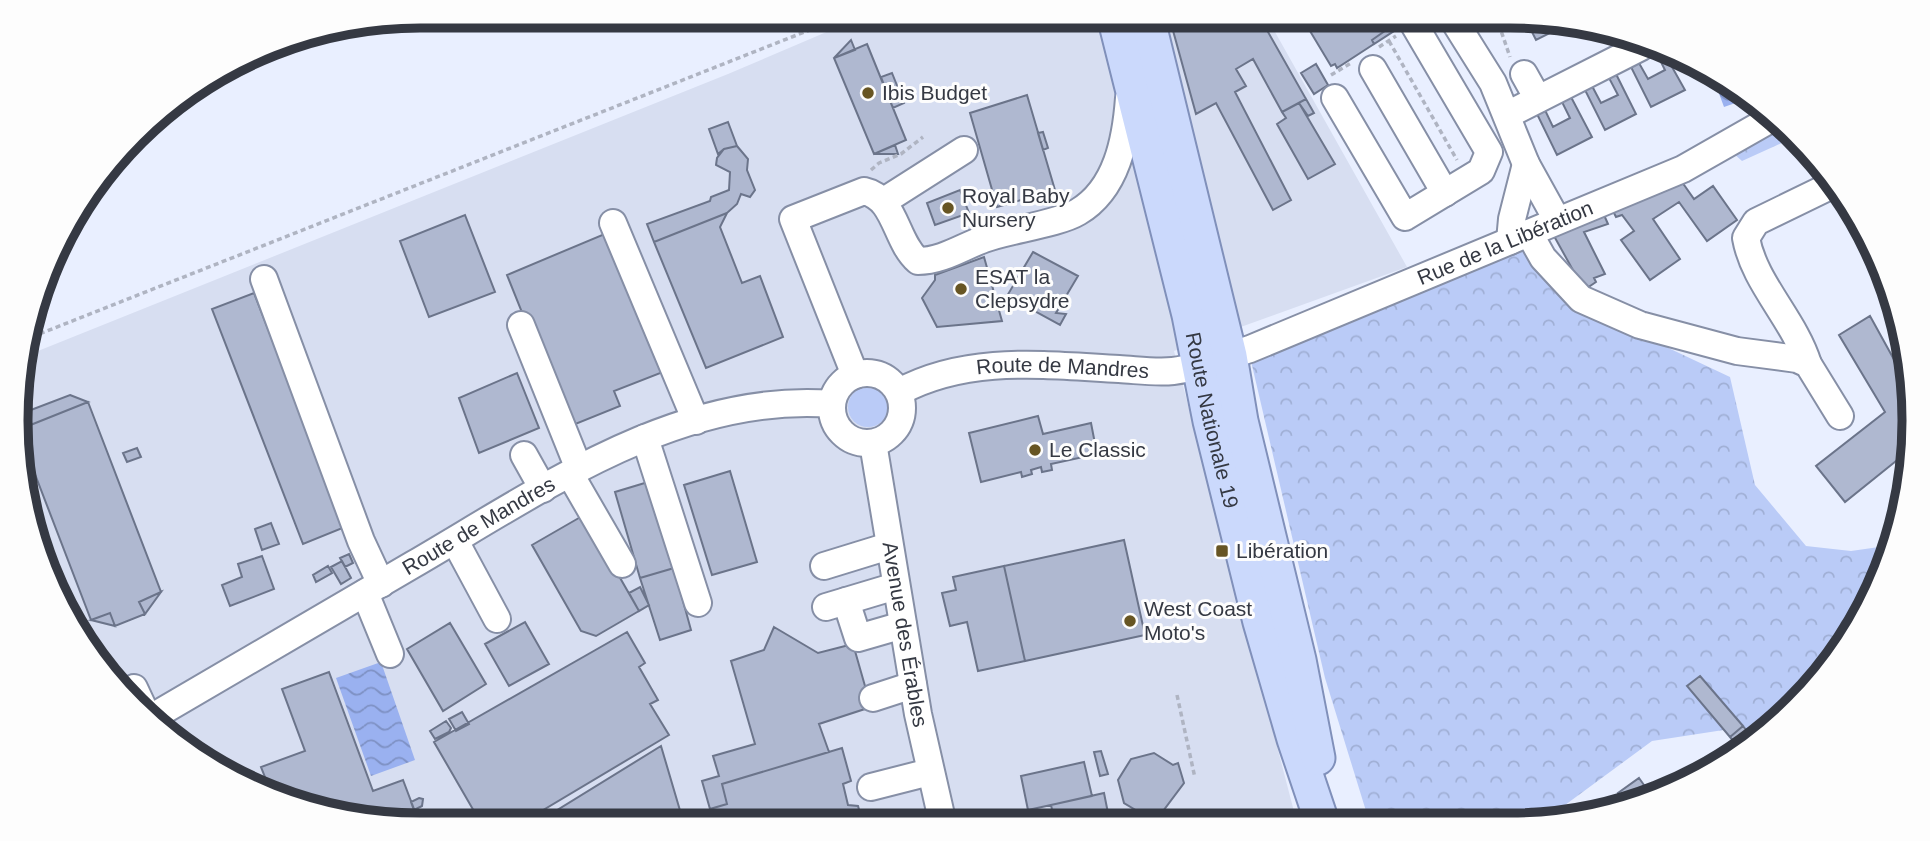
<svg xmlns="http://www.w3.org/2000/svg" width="1930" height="841" viewBox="0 0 1930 841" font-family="Arial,sans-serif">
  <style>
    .built { fill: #d7def1 }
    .green { fill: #bacbf7 }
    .forest { fill: url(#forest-crowns) }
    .water { fill: url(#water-waves) }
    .building { fill: #afb8d0; stroke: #6b748a; stroke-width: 2 }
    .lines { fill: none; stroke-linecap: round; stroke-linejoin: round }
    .minor-casing { stroke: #868fa6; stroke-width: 30 }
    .major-casing { stroke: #8090ba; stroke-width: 37 }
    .path { stroke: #afb4c2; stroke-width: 3.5; stroke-dasharray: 5 3.5; stroke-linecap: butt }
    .minor { stroke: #fff; stroke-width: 26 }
    .major { stroke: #cbd9fc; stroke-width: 33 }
    .poi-dot { fill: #675523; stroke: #fdfdfd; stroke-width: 2.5 }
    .labels { text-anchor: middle; stroke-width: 6; stroke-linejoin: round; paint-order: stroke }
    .poi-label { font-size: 21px; fill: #353943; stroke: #fdfdfd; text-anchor: start }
    .street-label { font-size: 21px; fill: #353943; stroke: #fdfdfd }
    .rim { fill: none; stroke: #353943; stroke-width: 9 }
  </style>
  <defs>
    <pattern id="forest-crowns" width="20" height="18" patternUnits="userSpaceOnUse" patternTransform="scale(1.75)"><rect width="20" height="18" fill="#bacbf7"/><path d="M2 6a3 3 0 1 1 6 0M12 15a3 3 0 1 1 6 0" fill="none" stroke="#a0afd5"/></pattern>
    <pattern id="water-waves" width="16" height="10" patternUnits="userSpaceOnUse" patternTransform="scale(1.75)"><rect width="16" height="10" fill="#9ab1f0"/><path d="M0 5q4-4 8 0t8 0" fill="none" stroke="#7e91c4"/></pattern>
  </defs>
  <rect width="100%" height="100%" fill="#e9efff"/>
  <path class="built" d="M864,16H1266L1407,267L1174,351L1297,823L421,825L290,804L154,725L70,623L23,499V357L728,74Z"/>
  <path class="green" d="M848 407a20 20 0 1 1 40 0a20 20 0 1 1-40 0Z"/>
  <path class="forest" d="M1783,125L1793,138L1742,161L1733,153Z
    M1526,250L1575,304L1730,377L1755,485L1806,546L1851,551L1893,545V551L1846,646L1776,725L1748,744L1730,729L1652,741L1542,822H1361L1366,811L1325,678L1251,361Z"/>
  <path class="water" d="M1714,80L1742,97L1744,100L1724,107Z
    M381,662L415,760L371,776L336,678Z"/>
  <path class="building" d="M1169,16H1259L1306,99L1282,112L1253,59L1236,69L1246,86L1235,92L1291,200L1273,210L1216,103L1196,114Z
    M1301,16H1386L1392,26L1372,40L1374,44L1337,68L1335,64L1331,66Z
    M1525,18L1566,25L1536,40Z
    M1392,26L1394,31L1374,44L1372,40Z
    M851,40L855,50L834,58Z
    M867,44L906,140L874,154L834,58Z
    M1663,51L1685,90L1651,107L1631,67L1639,63L1648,79L1665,70L1657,54Z
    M1316,64L1328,85L1314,94L1301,73Z
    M892,73L904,103L893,108L881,77Z
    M1616,74L1636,114L1605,130L1585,90L1592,86L1601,103L1618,95L1609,78Z
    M1027,95L1055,190L997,207L970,113Z
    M1571,97L1592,137L1557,155L1537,114L1545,110L1553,127L1570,118L1562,102Z
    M1306,99L1314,113L1308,116L1299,103Z
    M1299,103L1335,164L1308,179L1277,124L1286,118L1282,112Z
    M728,122L737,146L724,149L718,154L709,129Z
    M1043,132L1048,148L1043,150L1038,133Z
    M895,145L898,154H874Z
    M737,146L748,159L747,170L755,190L750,197L741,194L737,204L727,213L654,242L647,224L710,201L711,197L729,190L730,172L716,165L717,158L724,149Z
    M1682,182L1694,199L1713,186L1737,220L1707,241L1679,202L1653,219L1680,259L1650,280L1621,240L1634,231L1622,215L1616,217L1613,211Z
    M960,190L969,213L935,225L927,203Z
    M727,213L720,227L742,283L760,276L783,337L706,368L654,242Z
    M465,215L495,292L429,317L400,241Z
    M1604,215L1608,224L1584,232L1605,274L1594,278L1596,282L1584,290L1554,236Z
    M607,233L663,372L614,391L620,406L568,427L507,275Z
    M1033,252L1078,276L1056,313L1066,314L1060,325L1007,296Z
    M984,257L1002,321L937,327L922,298L935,280V275Z
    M254,293L345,527L303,544L212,309Z
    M1870,316L1913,394L1906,453L1845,502L1816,466L1885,412L1839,335Z
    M517,373L539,428L479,453L459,398Z
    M70,395L88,402L23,428V413Z
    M88,402L161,592L139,602L145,614L115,626L110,613L91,620L23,443V428Z
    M1038,416L1043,434L1091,423L1097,454L1051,464L1052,470L1042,472L1041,467L1031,470L1032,474L1022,477L1021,472L981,482L969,433Z
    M137,448L141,457L127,462L123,453Z
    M730,471L757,562L712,575L684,485Z
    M648,482L674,568L640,578L615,492Z
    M584,515L639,611L596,636L581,631L532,545Z
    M271,523L279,544L262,550L255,529Z
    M1124,540L1145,635L1025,661L1004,566Z
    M349,554L353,563L345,567L340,558Z
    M262,556L274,589L230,606L222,585L242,577L238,564Z
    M342,561L351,578L341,584L331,567Z
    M328,566L332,573L316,582L313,575Z
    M1004,566L1025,661L978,671L967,622L950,626L942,593L956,590L953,577Z
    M674,568L691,630L660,640L640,578Z
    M640,587L649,605L639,611L629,593Z
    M161,592L145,614L139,602Z
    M110,613L115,626L91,620Z
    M525,622L549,664L509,686L485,644Z
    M450,623L486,684L443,711L407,649Z
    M774,627L818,653L853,644L871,707L819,724L829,752L722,784L727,804L710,809L702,781L719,776L713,756L755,744L731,661L764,650Z
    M627,632L645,663L639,667L658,700L650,704L669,735L518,825H482L434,742Z
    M329,672L373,791L403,780L420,825L290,804L271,792L261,767L305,751L282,689Z
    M1700,676L1743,726L1730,737L1687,686Z
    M462,712L469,724L456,731L449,719Z
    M446,721L451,728L449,732L435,739L430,731Z
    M1743,726L1754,740L1740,749L1730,737Z
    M661,746L684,824L533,825Z
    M842,748L851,781L843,784L848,805L858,806L863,824H715L710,809L727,804L722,784Z
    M1101,751L1108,774L1100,776L1094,752Z
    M1154,753L1173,765L1178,763L1184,783L1163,811L1144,815L1124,803L1118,780L1131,759Z
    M1084,762L1092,796L1028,810L1021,776Z
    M1639,778L1651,795L1625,803L1618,793Z
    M1104,793L1110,823H1055L1051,805Z
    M419,798L423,799L422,806L414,810L411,802Z"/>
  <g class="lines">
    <g class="minor-casing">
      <g id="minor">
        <path d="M1451,16L1493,83L1526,164L1557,220"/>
        <path d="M1373,69L1445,193"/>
        <path d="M1524,74L1538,99"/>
        <path d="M1335,98L1405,217L1481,171L1489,152L1409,16"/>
        <path d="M1507,115L1641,47L1636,37"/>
        <path d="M884,201L964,150"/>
        <path d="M613,223L696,421"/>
        <path d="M1529,233L1543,258L1581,299L1640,325L1737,351L1797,359L1808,364L1840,416"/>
        <path d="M1510,241L1512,219L1526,164"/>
        <path d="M264,279L361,541L381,584"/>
        <path d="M521,325L579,469"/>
        <path d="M1808,364C1794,319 1754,283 1746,238L1756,222L1830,186"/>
        <circle cx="867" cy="408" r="35"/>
        <path d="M855,375L793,219L864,191C896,198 895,241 918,261C942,261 962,247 984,239C1008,230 1058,224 1078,212C1117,189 1126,139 1129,98"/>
        <path id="s1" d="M899,392C967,355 1044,365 1119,369C1137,370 1156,373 1173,371C1199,368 1225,357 1250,349L1683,169L1776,116"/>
        <path d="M645,438L698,603"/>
        <path id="s2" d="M873,443L918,714L943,824"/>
        <path d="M524,455L543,489"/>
        <path d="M570,474L622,564"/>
        <path d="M455,541L497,619"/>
        <path d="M824,566L889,546"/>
        <path d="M365,593L390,654"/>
        <path d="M846,601L858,638L903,625"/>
        <path d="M826,607L896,586"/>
        <path d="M134,688L148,718"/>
        <path d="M873,698L913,685"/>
        <path id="s3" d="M149,719C237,667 326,616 414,564C541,490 679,392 832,404"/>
        <path d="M871,787L930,772"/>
      </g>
    </g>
    <g class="major-casing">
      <g id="major">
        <path id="s4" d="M1114,16L1189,315L1210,421L1260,622L1294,739L1322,822"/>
        <path d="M1147,16L1230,356L1241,421L1299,660L1318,758"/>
      </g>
    </g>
    <path class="path" d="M1496,16L1510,57
      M1389,41L1457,160
      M1379,47L1396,36
      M1331,75L1351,63
      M871,170L879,163L901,154L923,137
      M24,340L845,16
      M1177,695L1195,778"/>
    <use href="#minor" class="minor"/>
    <use href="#major" class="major"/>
  </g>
  <g class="poi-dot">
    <circle cx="868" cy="93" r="7"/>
    <circle cx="948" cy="208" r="7"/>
    <circle cx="961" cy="289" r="7"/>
    <circle cx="1035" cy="450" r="7"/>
    <rect x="1215" y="544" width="14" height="14" rx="3.5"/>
    <circle cx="1130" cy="621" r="7"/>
  </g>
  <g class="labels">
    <g class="poi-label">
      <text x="882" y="100">Ibis Budget</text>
      <text x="962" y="203">Royal Baby<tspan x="962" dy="24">Nursery</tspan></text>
      <text x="975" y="284">ESAT la<tspan x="975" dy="24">Clepsydre</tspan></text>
      <text x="1049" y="457">Le Classic</text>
      <text x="1236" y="558">Libération</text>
      <text x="1144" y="616">West Coast<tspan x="1144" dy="24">Moto's</tspan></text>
    </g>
    <g class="street-label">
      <text dy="7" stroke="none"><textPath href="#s1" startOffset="635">Rue de la Libération</textPath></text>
      <text dy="7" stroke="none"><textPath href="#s1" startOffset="168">Route de Mandres</textPath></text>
      <text dy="7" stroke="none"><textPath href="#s4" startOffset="416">Route Nationale 19</textPath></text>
      <text dy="7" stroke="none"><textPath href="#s3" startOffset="382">Route de Mandres</textPath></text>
      <text dy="7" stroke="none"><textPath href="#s2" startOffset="194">Avenue des Érables</textPath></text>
    </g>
  </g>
  <path d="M0 0H1930V841H0ZM420 28H1510A392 392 0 0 1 1902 420V421A392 392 0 0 1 1510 813H420A392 392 0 0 1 28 421V420A392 392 0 0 1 420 28Z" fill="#fdfdfd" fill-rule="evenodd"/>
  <path class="rim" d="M420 28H1510A392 392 0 0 1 1902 420V421A392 392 0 0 1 1510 813H420A392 392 0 0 1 28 421V420A392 392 0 0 1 420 28Z"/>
</svg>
